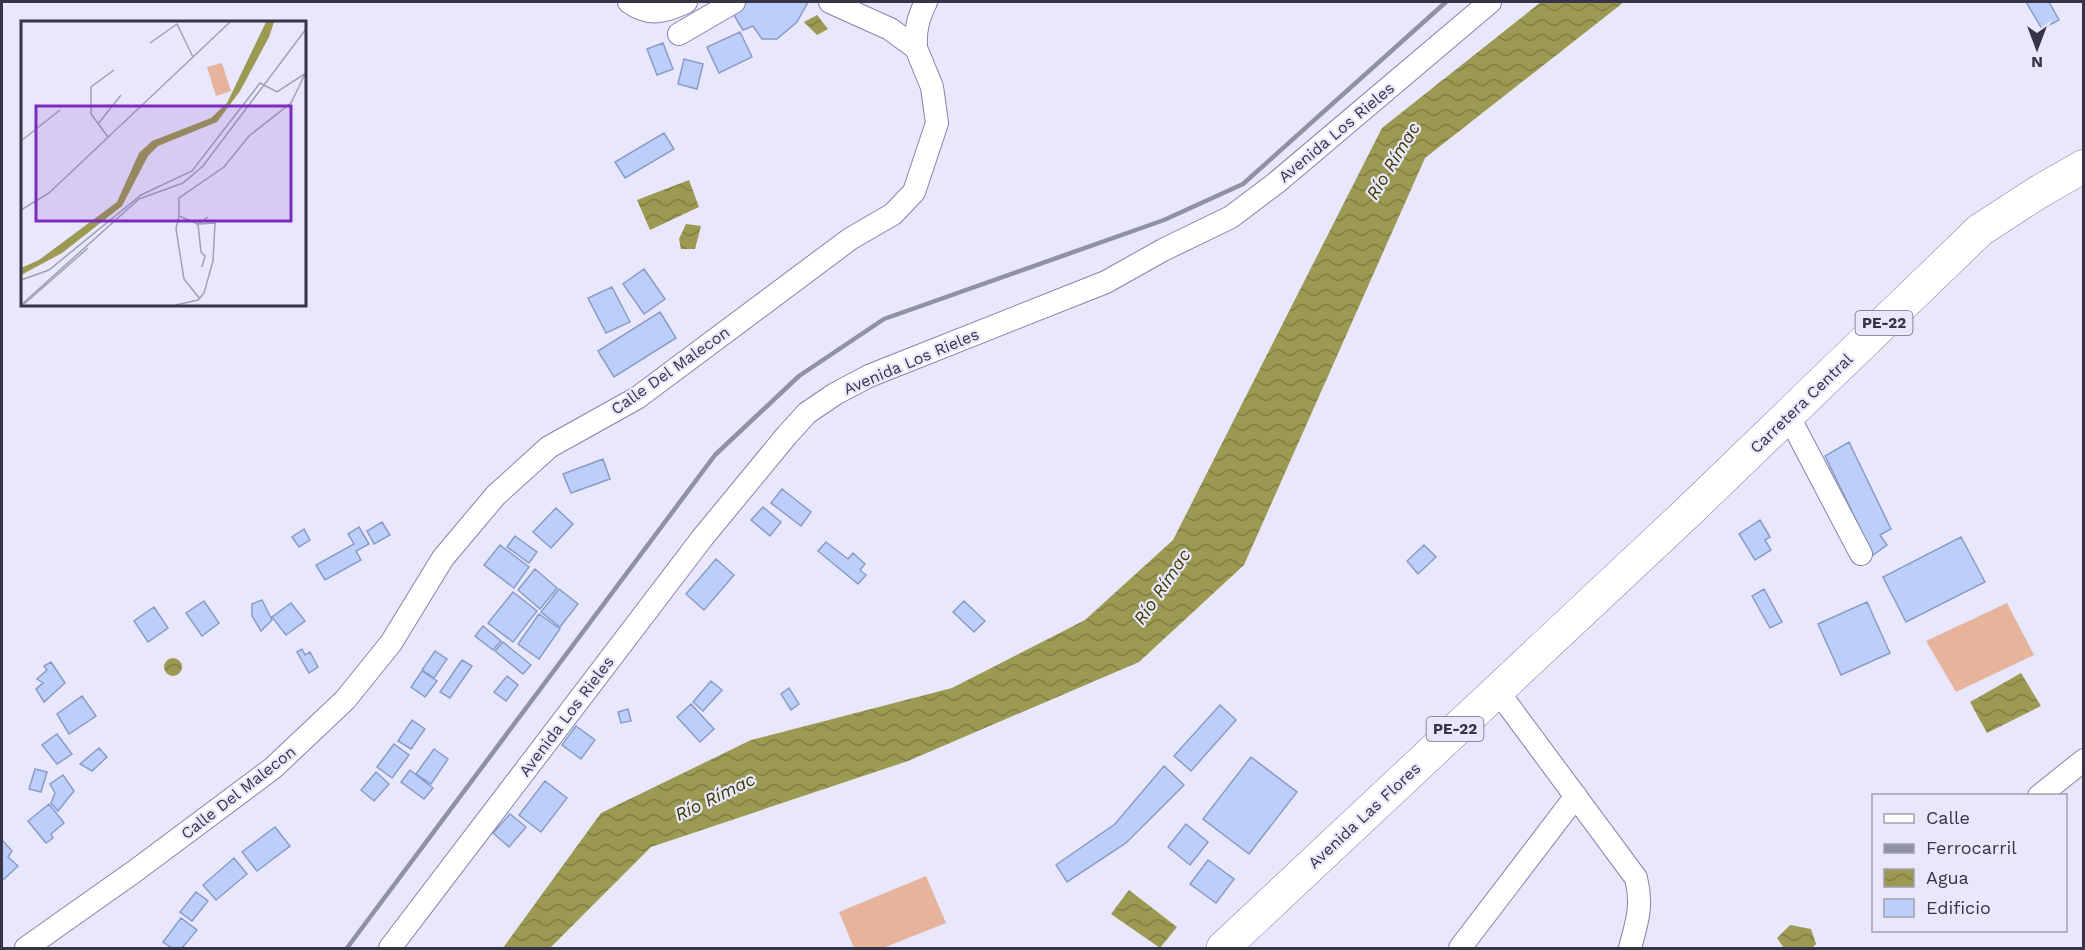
<svg xmlns="http://www.w3.org/2000/svg" width="2085" height="950" viewBox="0 0 2085 950" font-family="'Work Sans',sans-serif">
  <style>
    .grass { fill: #e6b49d }
    .water { fill: url(#water-waves) }
    .building { fill: #bccffa; stroke: #8a9cc6; stroke-width: 1.5 }
    .lines { fill: none; stroke-linecap: round; stroke-linejoin: round }
    .minor-casing { stroke: #8583ae; stroke-width: 24 }
    .highway-casing { stroke: #8583ae; stroke-width: 34 }
    .minor { stroke: #fff; stroke-width: 22 }
    .highway { stroke: #fff; stroke-width: 33 }
    .rail { stroke: #9191a4; stroke-width: 4.5 }
    .labels { text-anchor: middle; stroke-width: 4.5; stroke-linejoin: round; paint-order: stroke }
    .shield { fill: #e8e7fb; stroke: #6b6a7d; stroke-width: 1.5 }
    .shield-label { font-size: 15px; font-weight: bold; fill: #353547 }
    .street-label { font-size: 16px; fill: #353547; stroke: #e8e7fb }
    .water-label { font-size: 18px; font-style: italic; fill: #3e3b00; stroke: #e8e7fb }
    .inset-road { fill: none; stroke: #a0a0b3; stroke-width: 1.5 }
    .view { fill: #7b2cbf; fill-opacity: 0.15; stroke: #7b2cbf; stroke-width: 3 }
    .inset-edge { fill: none; stroke: #353547; stroke-width: 3 }
  </style>
  <defs>
    <pattern id="water-waves" width="16" height="10" patternUnits="userSpaceOnUse" patternTransform="scale(1.5)"><rect width="16" height="10" fill="#9c9952"/><path d="M0 5q4-4 8 0t8 0" fill="none" stroke="#807e46"/></pattern>
  </defs>
  <rect width="100%" height="100%" fill="#e8e7fb"/>
  <path class="grass" d="M2007,603L2034,655L1956,692L1926,641Z
    M926,876L946,923L883,948H854L839,912Z"/>
  <path class="water" d="M1541,2H1624L1425,158L1244,565L1139,662L908,761L651,847L550,948H503L601,813L751,740L952,688L1085,620L1173,540L1382,128Z
    M817,15L828,29L817,35L804,22Z
    M689,180L699,207L650,230L637,200Z
    M686,224L701,226L695,249H681L679,239Z
    M164 667a9 9 0 1 1 18 0a9 9 0 1 1-18 0Z
    M2021,673L2041,706L1987,733L1970,702Z
    M1129,890L1177,927L1160,948L1111,914Z
    M1790,925L1811,929L1816,944L1812,948H1784L1777,938Z"/>
  <path class="building" d="M746,2H808L797,22L777,39H762L753,26L743,30L732,12Z
    M2026,2H2049L2059,20L2042,29Z
    M740,32L752,57L719,73L707,47Z
    M663,43L673,69L657,75L647,49Z
    M684,59L703,64L697,89L678,84Z
    M664,133L674,149L625,178L615,162Z
    M644,269L665,299L644,314L623,284Z
    M612,287L630,322L606,333L588,298Z
    M660,312L676,338L614,377L598,351Z
    M1849,442L1891,529L1880,535L1887,545L1873,555L1825,456Z
    M603,459L610,479L571,493L563,474Z
    M782,489L811,512L801,526L771,503Z
    M763,507L781,522L770,536L751,520Z
    M556,508L573,524L551,548L533,532Z
    M1760,520L1770,537L1765,540L1771,550L1755,560L1739,534Z
    M382,522L390,535L374,544L367,531Z
    M359,527L369,544L356,551L361,560L325,580L316,565L354,544L348,534Z
    M304,529L310,540L299,547L292,537Z
    M515,536L537,552L529,563L507,547Z
    M1961,537L1985,582L1906,622L1883,577Z
    M826,542L848,559L853,553L865,564L860,570L866,575L858,584L818,551Z
    M500,545L529,567L514,588L484,565Z
    M1424,545L1436,557L1418,574L1407,561Z
    M716,559L734,575L704,610L686,594Z
    M535,569L557,588L540,609L518,590Z
    M559,589L578,604L560,627L541,612Z
    M1764,589L1782,622L1770,628L1752,596Z
    M513,592L537,611L513,642L488,623Z
    M262,600L272,620L261,631L252,616V604Z
    M204,601L219,623L202,636L186,613Z
    M964,601L985,621L974,632L953,612Z
    M1867,602L1890,653L1841,675L1818,624Z
    M291,603L305,621L286,635L272,617Z
    M154,607L168,628L148,642L134,621Z
    M539,614L560,629L539,659L518,644Z
    M483,626L501,641L493,650L475,636Z
    M503,642L531,665L523,674L495,651Z
    M302,649L305,655L310,652L318,667L309,673L297,652Z
    M435,651L447,659L434,678L422,670Z
    M462,660L472,666L450,698L440,692Z
    M51,662L65,683L44,702L36,689L43,683L37,679L47,670L44,666Z
    M422,671L437,681L425,697L411,687Z
    M507,676L518,685L506,701L494,692Z
    M711,681L722,690L703,711L693,702Z
    M789,688L799,704L791,710L781,694Z
    M82,696L96,716L69,734L57,714Z
    M691,704L714,729L700,742L677,717Z
    M1220,705L1236,720L1191,771L1174,756Z
    M628,709L631,721L621,723L618,712Z
    M412,720L425,729L411,749L398,741Z
    M576,726L595,740L581,759L562,745Z
    M57,734L72,754L57,764L42,745Z
    M394,744L409,755L392,778L377,767Z
    M99,748L107,757L92,771L80,764Z
    M434,749L448,759L431,784L416,774Z
    M1251,757L1297,792L1249,854L1203,819Z
    M1164,766L1184,785L1126,843L1067,882L1056,865L1115,824Z
    M35,769L47,772L41,792L29,789Z
    M410,770L433,788L424,799L401,782Z
    M376,772L389,784L374,801L361,790Z
    M63,775L74,791L58,811L51,803L55,793L50,784Z
    M545,781L567,798L541,832L519,815Z
    M49,804L64,823L51,834L53,838L46,843L28,821Z
    M510,814L526,827L509,847L493,833Z
    M1186,824L1208,842L1190,865L1168,847Z
    M275,827L290,846L257,871L242,852Z
    M2,840L12,851L8,857L18,866L4,879L2,878Z
    M234,858L247,874L216,900L203,885Z
    M1208,860L1234,879L1216,903L1190,884Z
    M196,892L208,901L192,921L180,912Z
    M181,918L197,930L182,948H172L163,942Z"/>
  <g class="lines">
    <g class="minor-casing">
      <path id="minor" d="M629,2C649,17 665,12 686,2
        M679,34L734,2
        M916,48C915,30 918,18 926,2
        M1788,415L1861,554
        M1496,691L1508,705L1636,878C1643,905 1637,922 1630,948
        M2039,796L2084,760
        M26,948L135,871L273,768L345,700L391,643L443,558L496,495L549,447L637,398L850,239L893,214L914,192L937,123L932,87L916,48L890,29L830,2
        M390,948L703,537L787,435L807,413L835,394L869,376L1106,282L1163,250L1231,217L1276,183L1490,2
        M1460,948L1576,796"/>
    </g>
    <g class="highway-casing">
      <path id="highway" d="M1223,948L1689,511L1980,230L2037,193L2084,166"/>
    </g>
    <use href="#minor" class="minor"/>
    <use href="#highway" class="highway"/>
    <path class="rail" d="M347,948L715,455L799,376L884,319L1164,220L1243,184L1446,2"/>
  </g>
  <g class="labels">
    <g class="shield">
      <rect x="1855.5" y="311" width="57" height="24" rx="4.5"/>
      <rect x="1426.5" y="717" width="57" height="24" rx="4.5"/>
    </g>
    <g class="shield-label">
      <text x="1884" y="328">PE-22</text>
      <text x="1455" y="734">PE-22</text>
    </g>
    <g class="street-label">
      <text transform="translate(1336 132) rotate(-40)" y="6">Avenida Los Rieles</text>
      <text transform="translate(911 361) rotate(-23)" y="6">Avenida Los Rieles</text>
      <text transform="translate(670 370) rotate(-35)" y="6">Calle Del Malecon</text>
      <text transform="translate(1801 403) rotate(-44)" y="6">Carretera Central</text>
      <text transform="translate(566 716) rotate(-53)" y="6">Avenida Los Rieles</text>
      <text transform="translate(238 792) rotate(-38)" y="6">Calle Del Malecon</text>
      <text transform="translate(1364 815) rotate(-43)" y="6">Avenida Las Flores</text>
    </g>
    <g class="water-label">
      <text transform="translate(1393 161) rotate(-59)" y="6">Río Rímac</text>
      <text transform="translate(1162 587) rotate(-56)" y="6">Río Rímac</text>
      <text transform="translate(715 797) rotate(-26)" y="6">Río Rímac</text>
    </g>
  </g>
  <g transform="translate(21 21)">
    <rect width="285" height="285" fill="#e8e7fb"/>
    <path d="M201,42L210,70L195,75L186,46Z" fill="#e6b49d"/>
    <path d="M245,1H253L248,16L219,70L196,101L137,125L127,135L101,185L41,232L0,254V247L18,239L96,181L118,132L131,120L190,97L206,82Z" fill="#9c9952"/>
    <path class="inset-road" d="M129,22L156,3L172,36M77,103L100,74M87,116L70,93V66L93,49M0,120L39,89M0,189L28,172L209,1M158,195L155,208L163,258L179,278M181,246L184,235L180,231L177,203L158,195V177L203,146L228,115L270,82L285,51M0,259L28,249L120,174L171,150L239,62L256,71L285,52M0,284L118,178L162,162L182,145L285,8M2,284L67,227M155,284L177,279L183,272L192,240L194,202L177,203L187,196"/>
    <path class="view" d="M15,85H270V200H15Z"/>
    <rect width="285" height="285" class="inset-edge"/>
  </g>
  <rect width="2085" height="950" fill="none" stroke="#353547" stroke-width="6"/>
  <rect x="1872" y="794" width="195" height="138" fill="#e8e7fb" stroke="#a0a0b3" stroke-width="1.5"/>
  <rect x="1884" y="814" width="30" height="9" fill="#ffffff" stroke="#a0a0b3" stroke-width="1.5"/>
  <text x="1926" y="824" font-size="18" fill="#353547">Calle</text>
  <rect x="1884" y="844" width="30" height="9" fill="#9191a4" stroke="#a0a0b3" stroke-width="1.5"/>
  <text x="1926" y="854" font-size="18" fill="#353547">Ferrocarril</text>
  <rect x="1884" y="869" width="30" height="18" fill="url(#water-waves)" stroke="#a0a0b3" stroke-width="1.5"/>
  <text x="1926" y="884" font-size="18" fill="#353547">Agua</text>
  <rect x="1884" y="899" width="30" height="18" fill="#bccffa" stroke="#a0a0b3" stroke-width="1.5"/>
  <text x="1926" y="914" font-size="18" fill="#353547">Edificio</text>
  <g transform="translate(2037 48) rotate(180)" stroke="#e8e7fb" stroke-width="4.5" paint-order="stroke">
  <path d="M0-4.5L10 22L0 15L-10 22Z" fill="#353547"/>
  <text y="-9" font-size="16" font-weight="bold" text-anchor="middle" fill="#353547">N</text>
  </g>
</svg>
